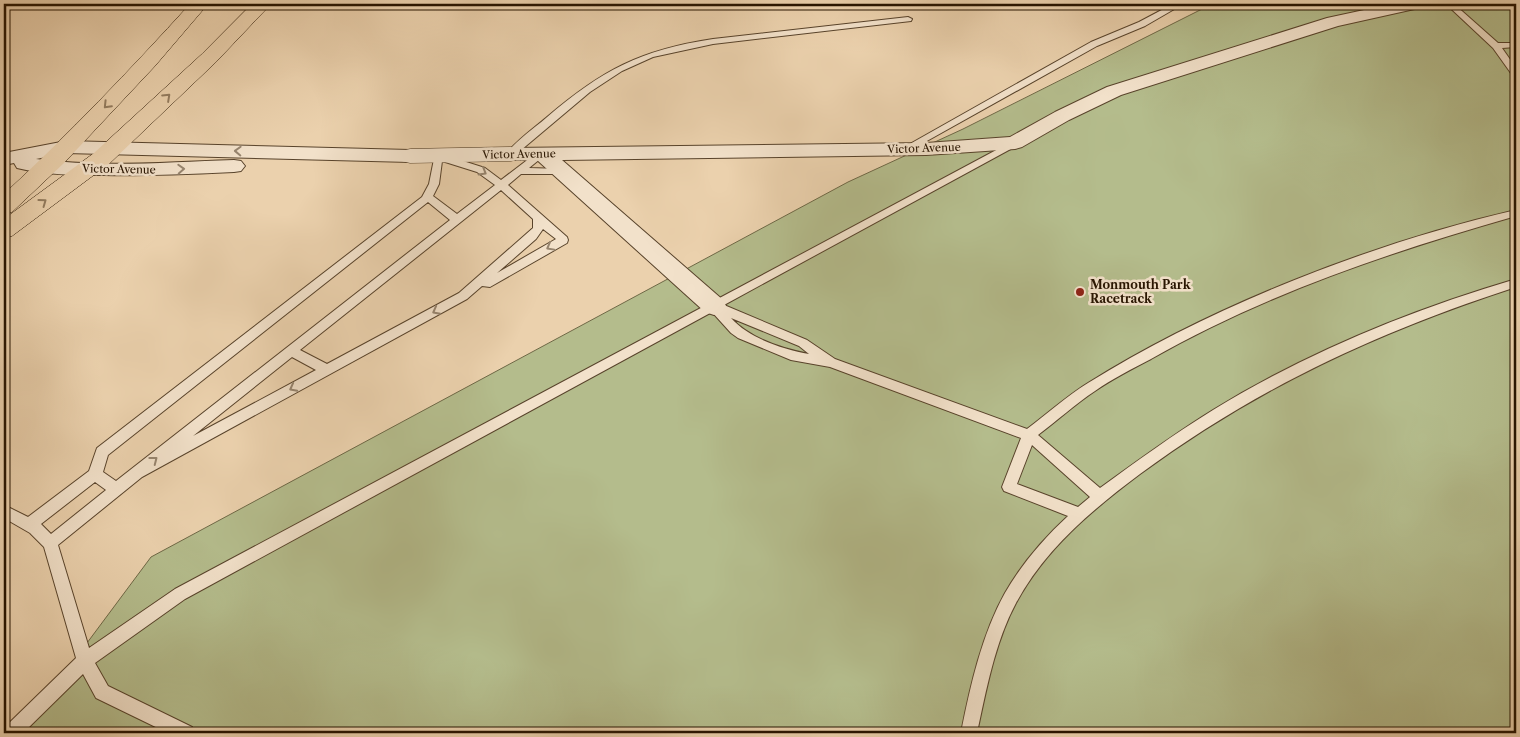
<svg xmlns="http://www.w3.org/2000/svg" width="1520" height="737" viewBox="0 0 1520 737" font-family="'Libre Caslon Text',serif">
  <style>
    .green { fill: #b4bc8c; stroke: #6e6846 }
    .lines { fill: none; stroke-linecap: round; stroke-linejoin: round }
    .service-casing { stroke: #58432b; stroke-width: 2 }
    .minor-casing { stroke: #58432b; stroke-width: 2 }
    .tertiary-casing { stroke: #58432b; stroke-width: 1 }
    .trunk-casing { stroke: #271400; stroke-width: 1 }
    .service { fill: #f2e1ca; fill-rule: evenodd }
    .minor { fill: #f2e1ca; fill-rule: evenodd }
    .tertiary { fill: #f2e1ca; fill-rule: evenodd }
    .trunk { fill: #ebd1ad; fill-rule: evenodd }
    .oneway { stroke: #937c5f }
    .oneway2 { stroke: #97856f }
    .poi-dot { fill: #8f2418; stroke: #f2e1ca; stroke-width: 2 }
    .labels { text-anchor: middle; stroke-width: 5; stroke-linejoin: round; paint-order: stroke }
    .far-street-label { font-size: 11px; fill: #271400; stroke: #f2e1ca }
    .poi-label { font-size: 12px; font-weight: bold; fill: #271400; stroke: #f2e1ca; text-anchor: start }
  </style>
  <rect width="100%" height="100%" fill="#ebd1ad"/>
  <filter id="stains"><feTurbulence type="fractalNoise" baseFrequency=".004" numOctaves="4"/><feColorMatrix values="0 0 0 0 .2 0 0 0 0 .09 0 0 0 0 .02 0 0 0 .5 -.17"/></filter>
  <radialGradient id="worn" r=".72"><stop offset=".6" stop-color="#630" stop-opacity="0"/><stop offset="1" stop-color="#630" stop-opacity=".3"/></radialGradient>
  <path class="green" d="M1212,4H1516V733H20L151,557L848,182L963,129Z"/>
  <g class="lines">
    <g class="service-casing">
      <path id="service" d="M1173,4H1183L1145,26L1097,46L909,151L906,152L901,149L1091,42L1139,22Z
        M1446,4H1454L1498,43H1516V47L1502,48L1516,68V77L1513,76L1493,48Z
        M908,17L912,19L911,21L713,44L653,57L622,71L590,92L514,156L511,157L506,154C517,140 533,129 546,118C602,70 640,50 713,39Z
        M1015,140L1020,143L1018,145L724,305L807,340L835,359L1027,429C1047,414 1067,396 1088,383C1213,305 1373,243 1516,210V216C1390,252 1265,294 1151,359C1132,369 1112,379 1095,391C1075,404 1057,421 1038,435L1100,488C1137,461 1174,434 1213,410C1306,353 1411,310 1516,279V287C1378,332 1258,387 1140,474C1092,510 1045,549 1016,603C995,642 986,691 977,733H961C970,687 982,634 1005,593C1021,565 1044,538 1068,516L1004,491L1002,487L1021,438L830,367L791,360L738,338L731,333L712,312L185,599L95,663L108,686L192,727L194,733H168L96,698L83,674L23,733H4L5,727L76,658L44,547L30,533L4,518V505L28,517L89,471L97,448L422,197L429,184L435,154H441L485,168L501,180L539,151H545V155L529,168L563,169L568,172L567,174H521L508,185L567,237L568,240L567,243L490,287L482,286L467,299L142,477L58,545L89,648L175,589ZM442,161L477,172L495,185L457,214L433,196L439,184ZM501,190L533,219V228L459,293L327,364L300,350ZM428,202L450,220L116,481L103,472L108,455ZM543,229L556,239L497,273L536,239ZM731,318L799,346L809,354C783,349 750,339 731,318ZM292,357L316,370L193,436ZM1032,445L1090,497L1078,507L1017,484ZM95,482L106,490L51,534L41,524Z"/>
    </g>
    <g class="minor-casing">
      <path id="minor" d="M1392,4H1421L1419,8L1338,26L1121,95L1069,120L1022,147L1015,149L926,155L562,160L723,300L726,306L723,312L714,315L705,312L537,160H511L504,158L501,154L504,150L511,148L926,143L1010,137L1055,112L1107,87L1327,18Z
        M66,141L410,150L417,152L420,156L417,160L410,162L66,153L36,159C100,168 170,162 234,160L241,161L245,166L241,171L234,172C191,174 147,176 104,175C74,175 45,175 17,168L14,163L4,165V153Z"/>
    </g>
    <g class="tertiary-casing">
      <path id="tertiary" d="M511,147L519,149L522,154L519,159L511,161L410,163L402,161L399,156L402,151L410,149Z"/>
    </g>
    <g class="trunk-casing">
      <path id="trunk" d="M190,4H208L155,66L64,163L12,212L4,214V194C69,134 130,70 190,4Z
        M252,4H271L216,62L110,163L12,236L4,238V219L94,153L202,54Z"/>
    </g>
    <use href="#service" class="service"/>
    <use href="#minor" class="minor"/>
    <use href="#tertiary" class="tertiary"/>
    <use href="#trunk" class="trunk"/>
  </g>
  <defs><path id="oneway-chevron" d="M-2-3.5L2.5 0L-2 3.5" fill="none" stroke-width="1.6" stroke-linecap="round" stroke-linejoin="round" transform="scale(1.25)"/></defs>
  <g class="oneway">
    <use href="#oneway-chevron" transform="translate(167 97) rotate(-43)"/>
    <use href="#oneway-chevron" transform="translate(107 105) rotate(134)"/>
    <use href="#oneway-chevron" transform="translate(43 202) rotate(-36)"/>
  </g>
  <g class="oneway2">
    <use href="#oneway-chevron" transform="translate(238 151) rotate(-178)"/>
    <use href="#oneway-chevron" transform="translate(181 169) rotate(-3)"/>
    <use href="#oneway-chevron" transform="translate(483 172) rotate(31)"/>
    <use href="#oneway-chevron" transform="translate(550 247) rotate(151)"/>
    <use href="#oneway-chevron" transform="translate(436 311) rotate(152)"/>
    <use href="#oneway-chevron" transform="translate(293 388) rotate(152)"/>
    <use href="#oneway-chevron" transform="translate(154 460) rotate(-38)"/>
  </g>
  <circle class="poi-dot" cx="1080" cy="292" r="5"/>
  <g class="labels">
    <g class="far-street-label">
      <text transform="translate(924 148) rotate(-2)" y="4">Victor Avenue</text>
      <text transform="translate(519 154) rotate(-1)" y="4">Victor Avenue</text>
      <text transform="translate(119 169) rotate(1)" y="4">Victor Avenue</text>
    </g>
    <g class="poi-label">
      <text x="1090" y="289">Monmouth Park<tspan x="1090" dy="14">Racetrack</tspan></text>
    </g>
  </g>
  <rect width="1520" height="737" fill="none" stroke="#ebd1ad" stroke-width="20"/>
  <rect x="5" y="5" width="1510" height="727" fill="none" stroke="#271400" stroke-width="2.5"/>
  <rect x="10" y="10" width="1500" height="717" fill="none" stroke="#271400"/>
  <rect width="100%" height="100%" filter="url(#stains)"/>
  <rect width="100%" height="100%" fill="url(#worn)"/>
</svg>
